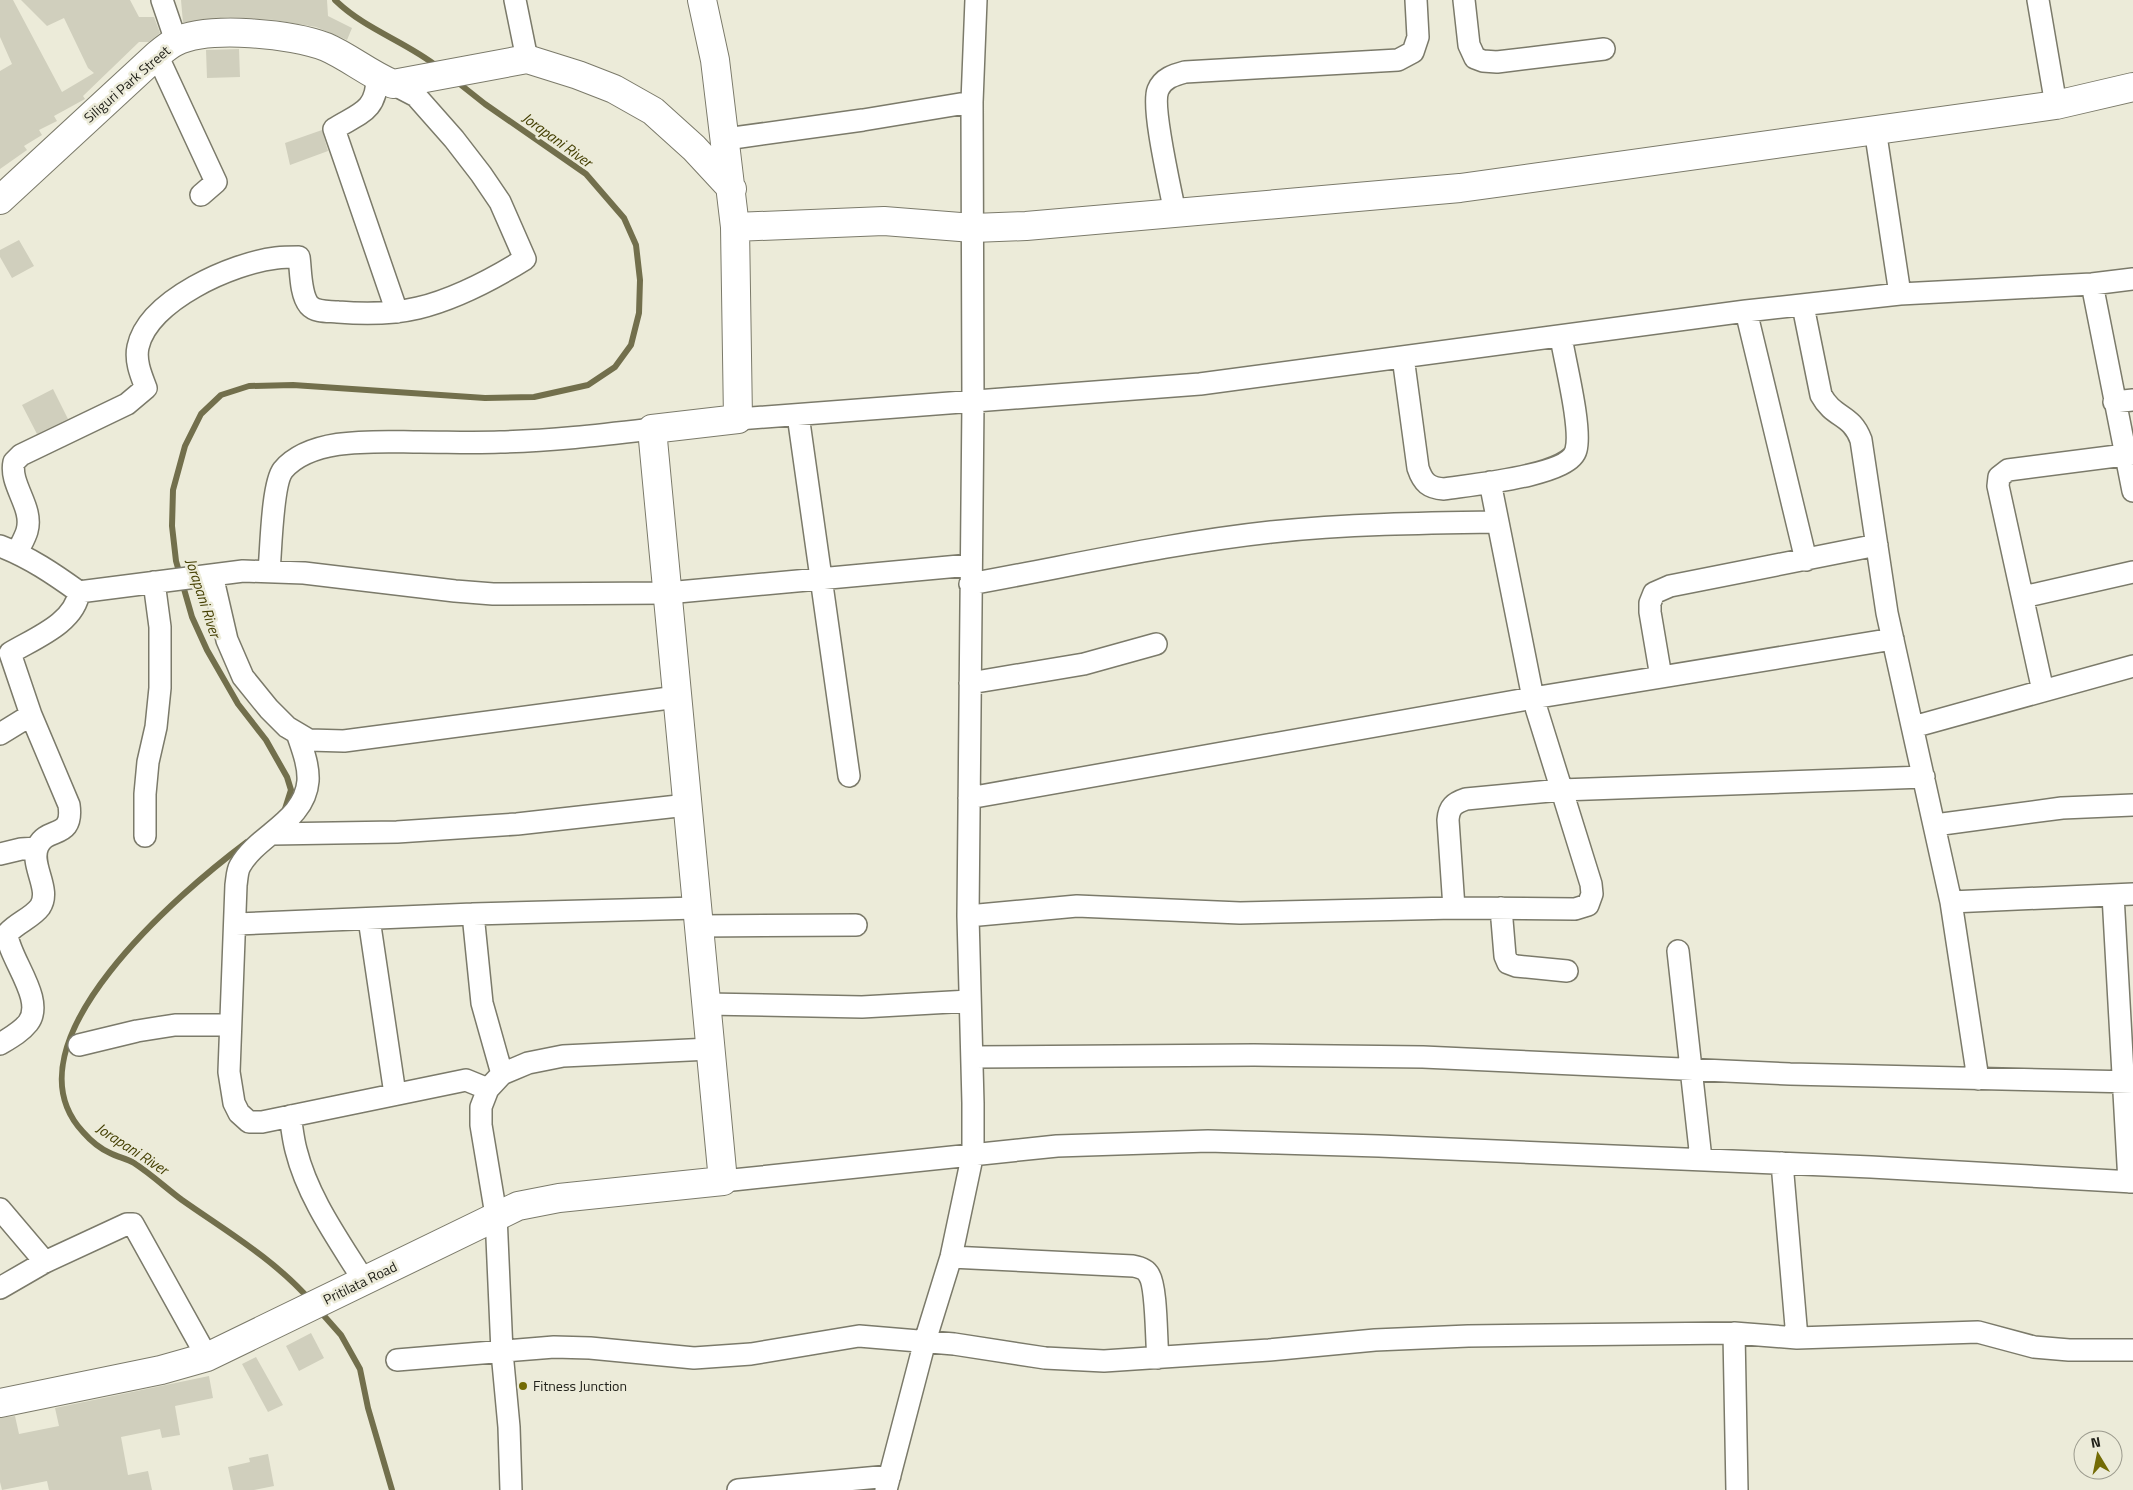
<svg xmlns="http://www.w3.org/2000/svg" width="2133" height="1490" viewBox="0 0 2133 1490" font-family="'Titillium Web',sans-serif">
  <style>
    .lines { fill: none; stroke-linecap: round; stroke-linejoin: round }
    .stream { stroke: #726f4c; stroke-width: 6 }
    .building { fill: #d0cfbd }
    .minor-casing { stroke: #7b7a6a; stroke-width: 24 }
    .tertiary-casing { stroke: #7b7a6a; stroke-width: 30 }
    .minor { stroke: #fff; stroke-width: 21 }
    .tertiary { stroke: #fff; stroke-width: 28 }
    .poi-dot { fill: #736b05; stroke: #ecebd9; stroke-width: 2 }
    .labels { text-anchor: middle; stroke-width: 5; stroke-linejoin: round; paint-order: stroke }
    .street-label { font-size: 14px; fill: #21211a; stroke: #ecebd9 }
    .poi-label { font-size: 14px; fill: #21211a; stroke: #ecebd9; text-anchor: start }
    .water-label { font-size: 15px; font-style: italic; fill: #433e00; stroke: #ecebd9 }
  </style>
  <rect width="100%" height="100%" fill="#ecebd9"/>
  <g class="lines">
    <path class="stream" d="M335,0C366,30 405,41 438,67
      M285,809L291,790L287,777L266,740L238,704L207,650L192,617L176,561L172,526L173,490L185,446L201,414L221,395L249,386L293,385L485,398L534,397L588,385L615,367L631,345L639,313L640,280L636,245L624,218L586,174L485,104L456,81
      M247,842C183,890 0,1043 83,1132C90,1140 101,1149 110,1153C118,1157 127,1159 134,1163C151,1174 166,1188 182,1200C226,1231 274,1259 310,1300
      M318,1309L341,1335L360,1369L368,1408L392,1490"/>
  </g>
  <path class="building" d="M0,0H13L62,92L94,73L88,68L64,18L47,26L21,0H130L139,17H154L160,33L149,42H139L83,96L85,99L54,116L57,121L39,130L42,135L24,146L27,150L0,169V71L12,64L0,37Z
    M181,0H327L328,16L352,28L347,40L316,27L274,20L228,17L183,23Z
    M239,49L240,77L207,78L206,50Z
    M322,130L328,151L290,165L285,143Z
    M19,240L34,266L12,278L0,257V250Z
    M53,389L68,419L37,434L22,405Z
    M311,1333L324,1358L299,1371L286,1346Z
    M256,1357L283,1405L268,1412L242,1364Z
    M209,1376L213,1398L175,1406L180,1435L162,1438L160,1429L121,1437L128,1475L148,1471L152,1490H49L47,1481L2,1490L0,1482V1418L15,1416L19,1434L59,1426L55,1408Z
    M268,1454L274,1486L254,1490H233L228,1467L250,1462L249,1458Z"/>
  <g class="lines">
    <g class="minor-casing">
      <path id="minor" d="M162,0L176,41
        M515,0L527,59
        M1464,0L1469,45L1475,58L1483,61L1497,62L1604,49
        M2038,0L2056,105
        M157,55L216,182L201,195
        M377,77C377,111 360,113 334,129L397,312
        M1875,129L1900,294
        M726,139L863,120L972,102
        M1175,213C1171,191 1151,107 1158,90C1163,78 1174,75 1185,72L1398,60L1413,52L1418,37L1416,0
        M2092,284L2133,491
        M1803,306L1821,395C1834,419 1851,413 1861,440L1887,613L1951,902L2133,894
        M1746,311L1806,560
        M1403,357L1418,468C1423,483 1429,488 1444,489C1469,485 1570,476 1576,450C1582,428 1565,362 1561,337
        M2114,402L2133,400
        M798,415L849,776
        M738,419L1200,384L1746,311L1900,294L2092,284L2133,279
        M0,546C29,557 54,574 79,592L243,571L304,573L455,591L493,594L667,593L970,565
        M17,553C20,546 25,538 27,531C34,507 9,485 14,462L21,455L127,404L146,388C141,375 135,361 138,347C148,300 233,263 276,258C284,257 292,257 299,257C301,271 300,294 309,305C316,313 329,311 338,312C363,314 393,314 418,308C455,299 493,279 525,259L500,202L481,174L454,139L416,96L393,84
        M269,571C271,551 272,484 283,470C312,436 379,442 420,442C447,442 474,443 500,442C551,441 601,435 652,429
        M212,575L227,640L243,677L269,709L287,727L309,740L344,741L677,697
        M970,584C1070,566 1170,543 1271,532C1347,524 1422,523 1498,522
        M2023,597L2133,572
        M1661,677L1650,612V603L1654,593L1670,586L1877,545
        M970,683L1084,664L1156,644
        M2043,691L1998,486L1999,477L2008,470L2133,454
        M1913,727L2133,666
        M297,733C302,748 309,765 308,781C305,821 257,835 240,866C237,871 237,879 236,885L229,1072L234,1103L239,1113L249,1122H262L466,1080L488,1089
        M0,734L31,715
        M969,798L1533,698L1893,639
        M1935,825L2062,808L2133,805
        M272,834L397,832L517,824L687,805
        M145,836V794L148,762L156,727L160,688V627L154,582
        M0,854L21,849L37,848
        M2113,895L2129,1182
        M1951,902L1978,1079
        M1454,908L1448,820C1449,807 1454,803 1466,799L1561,790L1924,777
        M1501,908L1505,956L1508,963L1516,966L1567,971
        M473,914L482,1003L502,1074
        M968,916L1077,906L1240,913L1454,908L1575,909L1588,905L1592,894L1591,884L1533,698L1490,482
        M369,919L395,1094
        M236,924L473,914L697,908
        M699,926L856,925
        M1678,951L1701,1159
        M706,1004L862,1007L969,1001
        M0,1044C10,1038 21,1032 28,1023C46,1000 9,959 7,934C16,923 32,918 40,907C52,889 29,865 38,846C47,826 74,840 69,805L31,715L10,653C35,638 75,623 79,592
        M79,1045L137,1031L175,1025H230
        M972,1057L1254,1055L1423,1057L1790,1074L2133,1082
        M290,1116C292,1127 293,1139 296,1150C308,1198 338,1239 364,1281
        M1782,1163L1797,1338
        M723,1181L1057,1146L1208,1141L1379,1146L1871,1167L2133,1182
        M0,1209L45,1262
        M951,1257L1133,1266C1139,1267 1146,1269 1149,1275C1157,1287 1156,1341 1158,1358
        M0,1288L45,1262L127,1224H133L207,1357
        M1734,1333L1737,1490
        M397,1360L554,1347L590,1348L694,1358L751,1354L859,1336L954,1344L1045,1358L1104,1361L1269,1350L1375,1340L1468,1336L1734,1333L1797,1338L1978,1332L2034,1347L2069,1350H2133
        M511,1490L509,1427L502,1352L496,1215L481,1125V1107L488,1089L502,1074L528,1063L563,1056L710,1049
        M738,1490L890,1476
        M886,1490L925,1341L951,1257L973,1153V1103L968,916L973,402L972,102L976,0"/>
    </g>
    <g class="tertiary-casing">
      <path id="tertiary" d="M0,200L157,55C163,50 169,45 175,42C209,25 292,34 326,47C349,57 369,74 393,84L527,59L578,75L614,89L653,111L694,148L732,189
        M735,227L884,221L973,228L1026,226L1460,188L2056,105L2133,87
        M0,1403L161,1370L207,1357L518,1206L559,1198L723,1181L652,429L738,419L735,227L715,60L702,0"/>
    </g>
    <use href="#minor" class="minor"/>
    <use href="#tertiary" class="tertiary"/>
  </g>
  <circle class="poi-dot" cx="523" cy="1386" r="5"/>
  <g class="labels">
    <g class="street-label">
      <text transform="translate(127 84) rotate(-41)" y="5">Siliguri Park Street</text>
      <text transform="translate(360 1283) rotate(-26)" y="5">Pritilata Road</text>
    </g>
    <g class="poi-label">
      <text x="533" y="1391">Fitness Junction</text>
    </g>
    <g class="water-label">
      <text transform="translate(557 140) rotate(36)" y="5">Jorapani River</text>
      <text transform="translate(203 598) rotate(72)" y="5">Jorapani River</text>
      <text transform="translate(132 1149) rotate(33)" y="5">Jorapani River</text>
    </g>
  </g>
  <g transform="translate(2098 1455) rotate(350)"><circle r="24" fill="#ecebd9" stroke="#9b9a8d"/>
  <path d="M0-4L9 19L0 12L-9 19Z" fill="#736b05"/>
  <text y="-8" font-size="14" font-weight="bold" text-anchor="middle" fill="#21211a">N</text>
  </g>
</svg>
